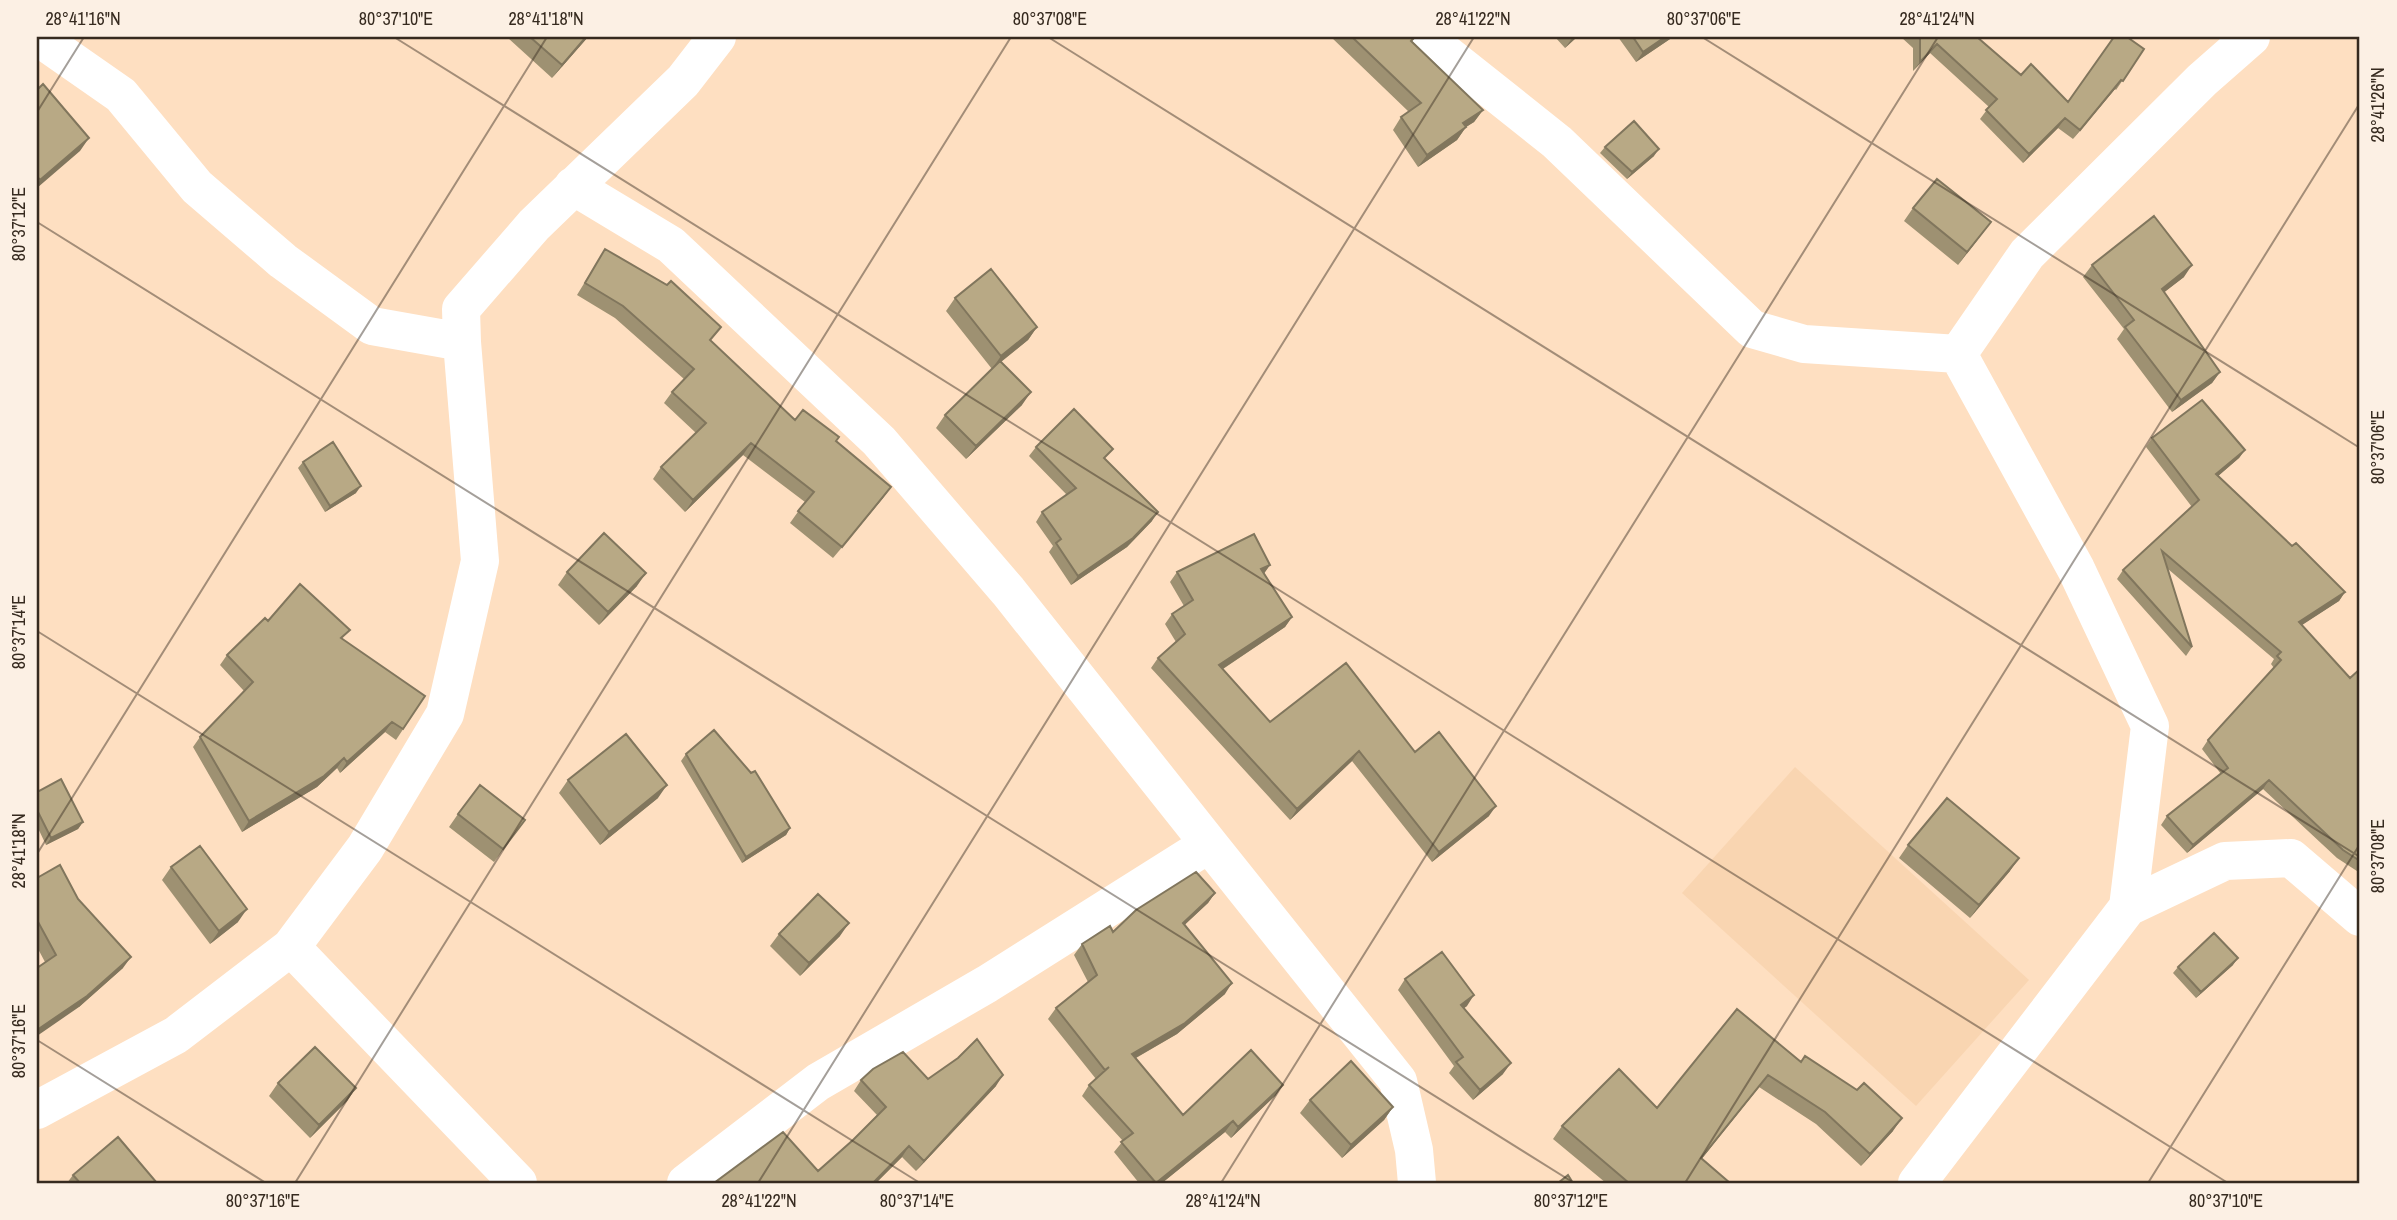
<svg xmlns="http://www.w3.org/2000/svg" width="2397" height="1220" viewBox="0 0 2397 1220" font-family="'Archivo Narrow',sans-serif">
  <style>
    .built { fill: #f9d5b1 }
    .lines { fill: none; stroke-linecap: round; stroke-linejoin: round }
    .minor { stroke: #fff; stroke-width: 38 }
    .wall { fill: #9e9172 }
    .shaded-wall { fill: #81765d }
    .building { fill: #b8a985; stroke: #81765d; stroke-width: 2 }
    .ticks { fill: none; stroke: #362a1f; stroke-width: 2; stroke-opacity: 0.45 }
    .neatline { fill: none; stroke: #362a1f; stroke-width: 2.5 }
    .ticks-label { font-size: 18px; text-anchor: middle; fill: #362a1f }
  </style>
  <rect width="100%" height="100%" fill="#fedfc1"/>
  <path class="built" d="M1795,767L2029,980L1916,1106L1682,893Z"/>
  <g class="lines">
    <path class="minor" d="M1425,37L1557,142L1752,329L1804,344L1958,354
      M37,41L45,42L121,95L197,187L283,261L372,326L462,342
      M573,186L671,245L879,441L1008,591L1209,844
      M2128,907L2150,726L2076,569L1958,354L2027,254L2202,80L2251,37
      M291,947L518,1183
      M37,1110L176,1035L291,947L365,848L445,714L480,561L462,342L461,309L534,225L683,81L717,37
      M686,1183L818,1082L987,984L1209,844L1398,1081L1414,1150L1417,1183
      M1917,1183L2128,907L2225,861L2291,858L2360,917"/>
  </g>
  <path class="wall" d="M507,37H588L552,78Z
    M1331,37H1415L1412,41L1483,110L1474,122L1466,127L1457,140L1418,167L1393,130L1401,117L1409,112Z
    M1555,37H1577L1565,48Z
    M1618,37H1673L1636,62Z
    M1901,37H1977L2021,75L2068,102L2144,49L2116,90L2115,89L2073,139L2058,128L2023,163L1980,119L1989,107L1930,53L1913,71V48Z
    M1605,147L1654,156L1627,179L1600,153Z
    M1913,208L1991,222L1958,265L1904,221Z
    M605,249L711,341L795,420L836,441L883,498L833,558L790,523L805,502L743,455L685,512L653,479L661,467L696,433L664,403L672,392L684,379L615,318L577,295Z
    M2092,265L2184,277L2164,292L2220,372L2212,383L2172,412L2117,339L2124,329L2083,277Z
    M955,298L1037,327L1028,340L1001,362L1022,405L966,459L936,428L945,415L992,369L946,311Z
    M2152,438L2245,450L2239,458L2218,476L2292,546L2345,592L2339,601L2301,625L2350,678L2360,669V873L2337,858L2263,789L2187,853L2161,825L2167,816L2221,774L2202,749L2208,740L2274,668L2271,664L2274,659L2168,569L2192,647L2186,656L2117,579L2123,570L2192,507L2146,447Z
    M1036,447L1105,459L1152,521L1127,547L1071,585L1049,552L1053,546L1036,522L1042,512L1067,495L1029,456Z
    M303,462L356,493L325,512L298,468Z
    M1270,565L1264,573L1292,617L1285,627L1223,669L1270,722L1415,752L1489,816L1432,862L1352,761L1290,820L1151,668L1158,658L1176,642L1165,624L1172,614L1184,606L1170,582L1177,572Z
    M567,572L637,586L599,625L558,585Z
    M268,621L343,640L425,696L396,740L385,732L340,773L337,768L317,787L242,832L193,747L200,737L244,691L220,665L227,655Z
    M686,754L790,828L786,835L742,863L681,761Z
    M568,780L658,798L600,845L559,793Z
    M37,792L83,822L78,829L46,845L37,826Z
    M458,814L525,820L494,862L449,827Z
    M1908,845L2010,871L1970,918L1899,858Z
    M171,867L238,922L210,944L162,880Z
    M37,878L78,899L123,968L79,1007L45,962L37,947Z
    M1215,893L1208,903L1184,925L1225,994L1177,1034L1136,1058L1183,1115L1276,1095L1231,1138L1225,1132L1162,1183H1139L1114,1152L1123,1141L1082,1096L1089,1085L1096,1079L1048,1019L1056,1008L1088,982L1074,955L1082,944Z
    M779,934L840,936L800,976L770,946Z
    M2233,965L2196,998L2173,973L2178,967Z
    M1405,979L1467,1006L1463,1008L1503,1074L1473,1100L1449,1073L1454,1066L1398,990Z
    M1801,1062L1893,1131L1861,1166L1816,1124L1759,1087L1701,1159L1730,1183H1606L1553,1139L1562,1126L1657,1108Z
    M928,1079L996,1086L916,1171L902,1157L876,1183H714L818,1171L853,1140L877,1115L854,1091L861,1080Z
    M278,1083L356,1088L347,1101L310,1138L269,1096Z
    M1310,1100L1393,1107L1384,1120L1342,1158L1300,1113Z
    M73,1175L157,1183H67Z"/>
  <path class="shaded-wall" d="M586,37H588L552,78L562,65Z
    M1573,37H1577L1565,48Z
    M1665,37H1673L1636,62L1643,52Z
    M1937,44L1930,53L1913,71L1920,62Z
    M2121,80L2115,89L2073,139L2080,130Z
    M1483,110L1474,122L1466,127L1457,140L1418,167L1427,155L1463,123Z
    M2065,118L2058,128L2023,163L2029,154Z
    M89,138L80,151L37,188V184L40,180Z
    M1659,149L1654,156L1627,179L1632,172Z
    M1991,222L1982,234L1958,265L1967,252Z
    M2192,265L2184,277L2153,301L2162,289Z
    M1037,327L1028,340L992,369L1001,356Z
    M2220,372L2212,383L2172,412L2181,400Z
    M1031,392L1022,405L966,459L976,446Z
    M751,443L743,455L685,512L693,500Z
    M2245,450L2239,458L2210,483L2216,474Z
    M361,486L356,493L325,512L330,506Z
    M891,487L883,498L833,558L842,547Z
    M1158,512L1152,521L1127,547L1071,585L1078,576Z
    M1270,565L1263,575L1261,569Z
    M646,573L637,586L599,625L608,612Z
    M2345,592L2339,601L2293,631L2299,622Z
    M1292,617L1285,627L1212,676L1219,665Z
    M392,722L385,732L340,773L347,762Z
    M1359,751L1352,761L1290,820L1297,809Z
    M344,758L337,768L317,787L242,832L249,821Z
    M2269,780L2263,789L2187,853L2193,845Z
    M667,785L658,798L600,845L609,832Z
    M1496,806L1489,816L1432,862L1439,852Z
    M83,822L78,829L46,845L51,838Z
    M790,828L786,835L742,863L746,857Z
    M2019,858L2010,871L1970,918L1979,905Z
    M1215,893L1208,903L1175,934L1183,923Z
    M247,909L238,922L210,944L219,931Z
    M849,923L840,936L800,976L809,963Z
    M131,957L123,968L79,1007L37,1036V1030Z
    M2238,958L2233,965L2196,998L2201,992Z
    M1232,983L1225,994L1177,1034L1125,1064L1132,1054Z
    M1474,995L1467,1006L1454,1016L1461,1005Z
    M1511,1063L1503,1074L1473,1100L1480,1090Z
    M1003,1075L996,1086L916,1171L924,1161Z
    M1768,1075L1759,1087L1692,1171L1701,1158Z
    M1283,1085L1276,1095L1231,1138L1238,1127Z
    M356,1088L347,1101L310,1138L319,1125Z
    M1393,1107L1384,1120L1342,1158L1351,1145Z
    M1902,1118L1893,1131L1861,1166L1870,1154Z
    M1233,1121L1225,1132L1162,1183H1157Z
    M909,1146L902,1157L876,1183H873Z"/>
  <path class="building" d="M530,37H586L562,65Z
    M1352,37H1415L1411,41L1483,110L1463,123L1466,127L1427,155L1401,117L1421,103Z
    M1633,37H1665L1643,52Z
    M1918,37H1977L2021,75L2031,64L2068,102L2114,37H2127L2144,49L2123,81L2121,80L2080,130L2065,118L2029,154L1986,110L1997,99L1937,44L1920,62V39Z
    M43,84L89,138L40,180L37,176V90Z
    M1634,121L1659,149L1632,172L1605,147Z
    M1937,179L1991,222L1967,252L1913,208Z
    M2154,216L2192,265L2162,289L2220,372L2181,400L2125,327L2134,320L2092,265Z
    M605,249L667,285L671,281L721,327L710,340L795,420L803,410L839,437L836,441L891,487L842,547L798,511L814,492L751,443L693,500L661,467L706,423L672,392L694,369L623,306L585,283Z
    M991,269L1037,327L1001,356L955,298Z
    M1000,361L1031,392L976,446L945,415Z
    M2202,400L2245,450L2216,474L2292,546L2296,543L2345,592L2299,622L2350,678L2360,669V861L2343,850L2269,780L2193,845L2167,816L2228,768L2208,740L2281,660L2277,656L2281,652L2162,551L2192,647L2123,570L2199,500L2152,438Z
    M1074,409L1113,449L1104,458L1158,512L1133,538L1078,576L1056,543L1061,539L1042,512L1076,488L1036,447Z
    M333,442L361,486L330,506L303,462Z
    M604,533L646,573L608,612L567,572Z
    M1254,534L1270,565L1261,569L1292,617L1219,665L1270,722L1346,663L1415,752L1439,732L1496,806L1439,852L1359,751L1297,809L1158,658L1185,634L1172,614L1193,600L1177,572Z
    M300,584L350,630L341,638L425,696L403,729L392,722L347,762L344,758L324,776L249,821L200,737L253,682L227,655L265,618L268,621Z
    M714,730L751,773L755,771L790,828L746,857L686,754Z
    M626,734L667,785L609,832L568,780Z
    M61,779L83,822L51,838L37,810V792Z
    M480,785L525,820L503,849L458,814Z
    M1947,798L2019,858L1979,905L1908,845Z
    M200,846L247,909L219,931L171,867Z
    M60,865L78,899L131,957L87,996L37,1030V968L56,955L37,920V878Z
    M1196,872L1215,893L1183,923L1232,983L1185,1023L1132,1054L1183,1115L1251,1050L1283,1085L1238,1127L1233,1121L1156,1183L1121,1142L1133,1133L1089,1085L1109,1067L1105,1070L1056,1008L1097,975L1082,944L1110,926L1113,932L1136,910Z
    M818,894L849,923L809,963L779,934Z
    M2214,933L2238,958L2201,992L2178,967Z
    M1442,952L1474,995L1461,1005L1511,1063L1480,1090L1456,1062L1463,1057L1405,979Z
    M1737,1009L1801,1062L1805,1056L1857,1090L1864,1083L1902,1118L1870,1154L1825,1112L1768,1075L1701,1158L1730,1183H1629L1562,1126L1619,1069L1657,1108Z
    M977,1039L1003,1075L924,1161L909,1146L873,1183H714L783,1132L818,1171L853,1140L886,1107L861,1080L873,1069L903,1052L928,1079L958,1058Z
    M315,1047L356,1088L319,1125L278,1083Z
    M1351,1061L1393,1107L1351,1145L1310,1100Z
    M118,1137L157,1183H80L73,1175Z
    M1568,1175L1573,1183H1558Z"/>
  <path class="ticks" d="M394,37L2228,1183M1048,37L2360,857M1702,37L2360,448M2356,37L2360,40M37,112L84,37M37,222L1574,1183M37,631L920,1183M37,854L547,37M37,1040L266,1183M295,1183L1011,37M758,1183L1474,37M1221,1183L1938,37M1685,1183L2360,103M2148,1183L2360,844"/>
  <rect width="2397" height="1220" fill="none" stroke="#fcf0e4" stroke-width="77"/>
  <rect x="38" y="38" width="2320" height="1144" class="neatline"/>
  <g class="ticks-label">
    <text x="83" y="25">28°41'16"N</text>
    <text x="396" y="25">80°37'10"E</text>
    <text x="546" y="25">28°41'18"N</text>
    <text x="1050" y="25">80°37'08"E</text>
    <text x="1473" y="25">28°41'22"N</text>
    <text x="1704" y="25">80°37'06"E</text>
    <text x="1937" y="25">28°41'24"N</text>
    <text transform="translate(2378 105) rotate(-90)" y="6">28°41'26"N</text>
    <text transform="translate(19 224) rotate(-90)" y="6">80°37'12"E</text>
    <text transform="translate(2378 447) rotate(-90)" y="6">80°37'06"E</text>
    <text transform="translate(19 632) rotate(-90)" y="6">80°37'14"E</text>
    <text transform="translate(19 851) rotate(-90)" y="6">28°41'18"N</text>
    <text transform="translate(2378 856) rotate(-90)" y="6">80°37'08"E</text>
    <text transform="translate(19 1041) rotate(-90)" y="6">80°37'16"E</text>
    <text x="263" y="1207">80°37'16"E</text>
    <text x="759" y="1207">28°41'22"N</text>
    <text x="917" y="1207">80°37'14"E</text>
    <text x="1223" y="1207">28°41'24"N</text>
    <text x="1571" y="1207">80°37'12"E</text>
    <text x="2226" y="1207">80°37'10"E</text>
  </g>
</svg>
